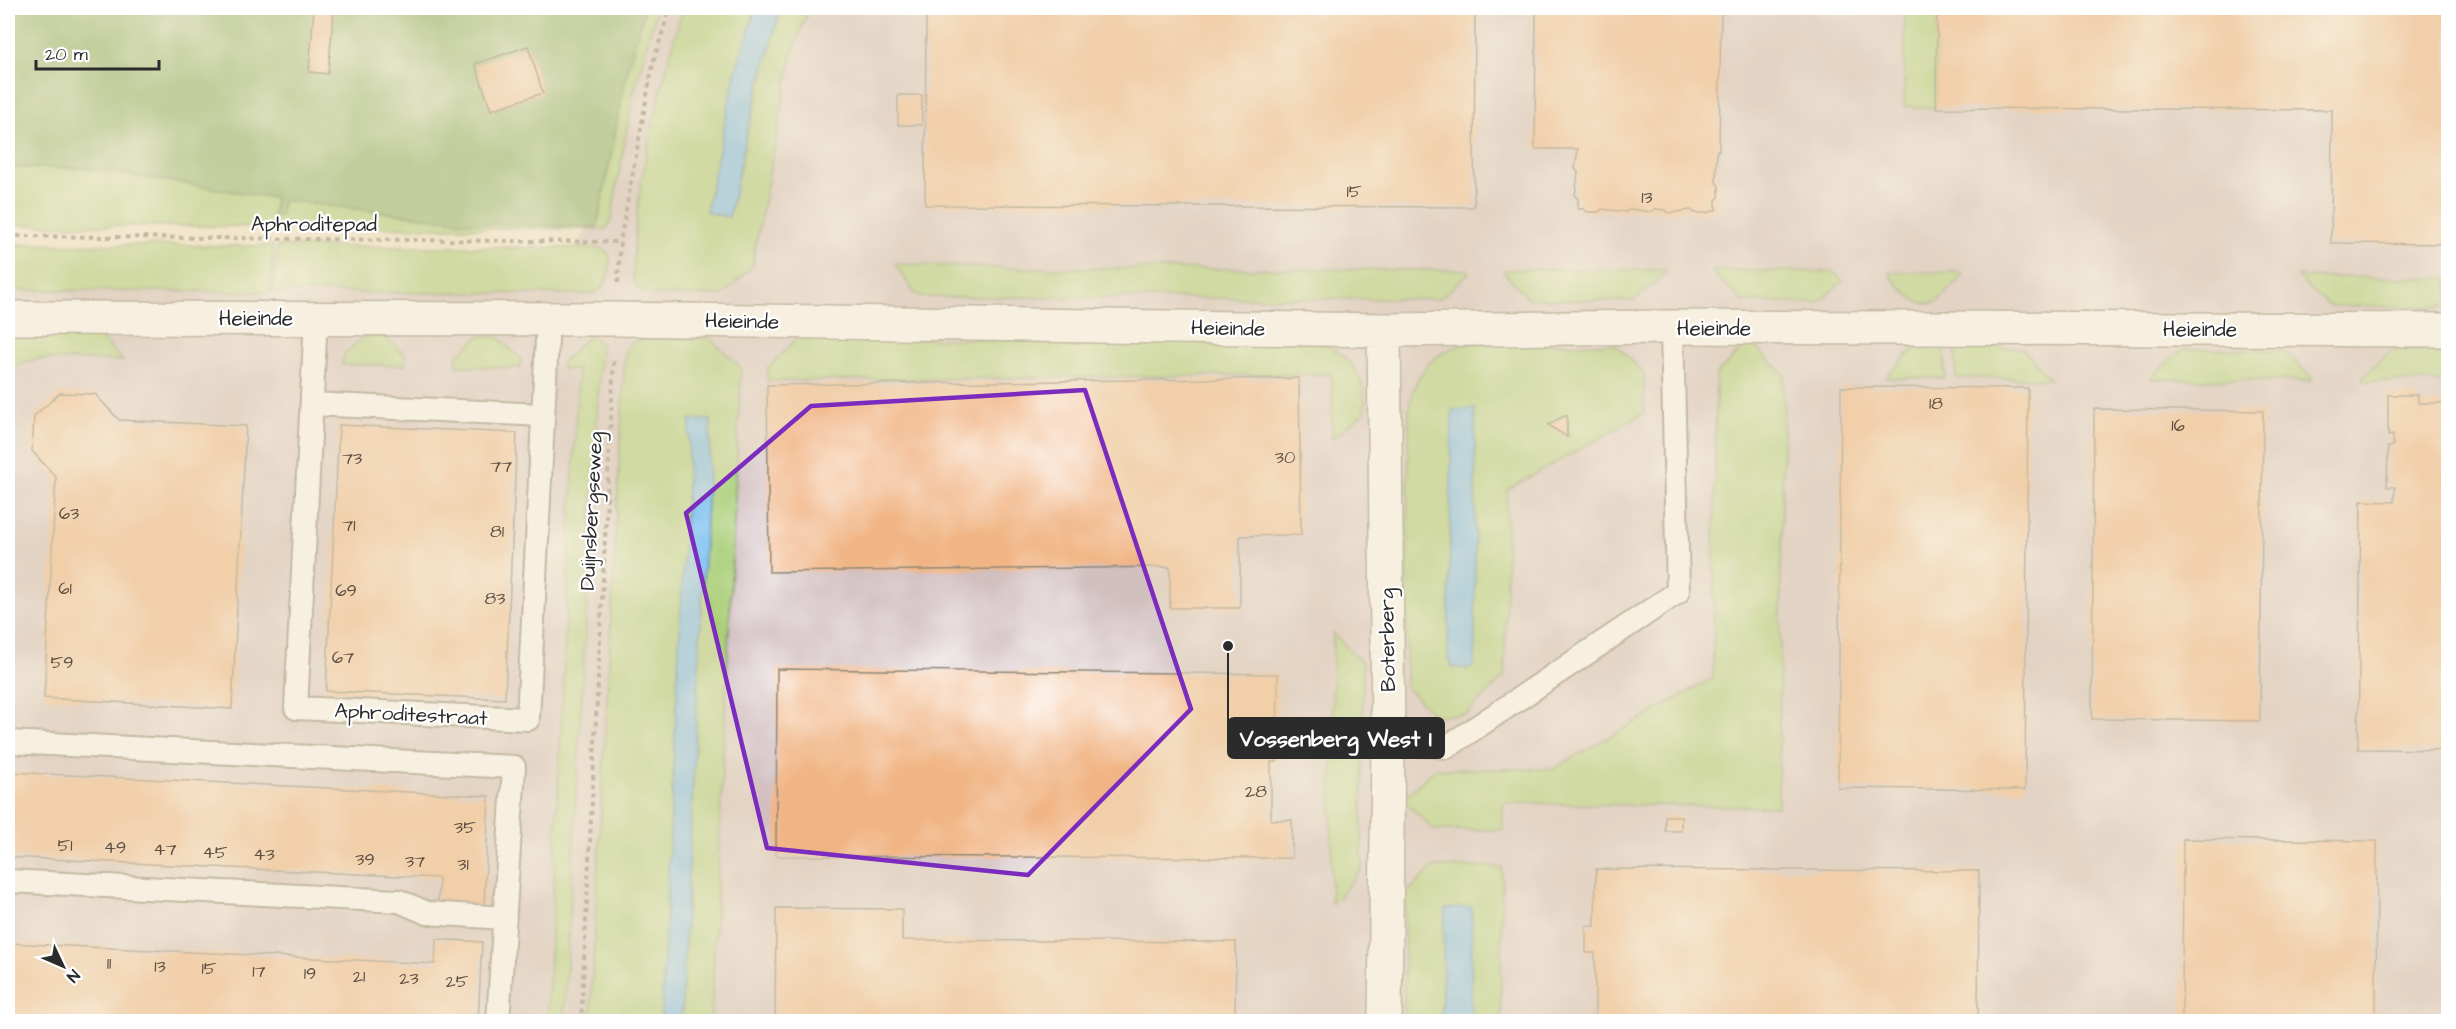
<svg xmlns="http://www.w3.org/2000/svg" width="2456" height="1029" viewBox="0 0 2456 1029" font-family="'Architects Daughter',sans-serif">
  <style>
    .industrial { fill: #d2bfc0 }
    .green { fill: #aacf78; stroke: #6a7d52; stroke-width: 1.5; fill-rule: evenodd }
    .forest { fill: #87b268; stroke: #596e4a; stroke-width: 1.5; fill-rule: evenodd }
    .water { fill: #77bdef; stroke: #51748d; stroke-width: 1.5 }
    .building { fill: #f1b585 }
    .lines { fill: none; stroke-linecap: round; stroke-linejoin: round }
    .lane-casing { stroke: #8e8778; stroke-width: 26 }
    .street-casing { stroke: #8e8778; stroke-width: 36 }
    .path { stroke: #8e8778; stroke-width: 4; stroke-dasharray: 4.5 4.5; stroke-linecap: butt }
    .lane { stroke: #fff; stroke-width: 22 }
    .street { stroke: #fff; stroke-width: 33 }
    .marked { fill: none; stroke: #7b2cbf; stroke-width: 4.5; stroke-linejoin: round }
    .labels { text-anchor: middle; stroke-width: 4.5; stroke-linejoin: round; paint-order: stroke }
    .number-label { font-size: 18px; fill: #5c4e42 }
    .street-label { font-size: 21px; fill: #2b2b2b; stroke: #fff }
    .leader { fill: none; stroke: #2b2b2b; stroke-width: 2 }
    .callout-dot { fill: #2b2b2b; stroke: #fff; stroke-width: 2 }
    .callout { fill: #2b2b2b; stroke: #2b2b2b; stroke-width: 2 }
    .callout-label { font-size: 22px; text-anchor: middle; font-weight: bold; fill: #fff }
  </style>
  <rect width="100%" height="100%" fill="#fff"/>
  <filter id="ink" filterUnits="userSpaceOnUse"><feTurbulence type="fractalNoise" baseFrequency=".0167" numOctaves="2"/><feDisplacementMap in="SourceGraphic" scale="12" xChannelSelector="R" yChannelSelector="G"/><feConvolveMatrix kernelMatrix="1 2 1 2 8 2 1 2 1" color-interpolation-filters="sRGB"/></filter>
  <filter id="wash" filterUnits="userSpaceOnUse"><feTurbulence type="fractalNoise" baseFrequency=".008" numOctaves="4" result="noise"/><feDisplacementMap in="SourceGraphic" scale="24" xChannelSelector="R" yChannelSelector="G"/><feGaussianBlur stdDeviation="1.35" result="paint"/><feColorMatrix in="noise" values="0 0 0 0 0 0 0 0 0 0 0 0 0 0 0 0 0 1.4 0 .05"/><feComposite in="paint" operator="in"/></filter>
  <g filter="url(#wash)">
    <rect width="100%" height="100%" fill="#f1e3c6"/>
    <path class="industrial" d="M657,8H2448V1021H8V270L578,248Z"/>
    <path class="green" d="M645,8H657L632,99L611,221L606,229L8,225V168H85L275,198L273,216L282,200L474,223L597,227L628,67Z
      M683,8H756L735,74L729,217L748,128L781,8H809L792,55L754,253L753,262L754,265L723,295H649L639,290L633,281C633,188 658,95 683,8Z
      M1905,8H1937L1936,108L1904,106Z
      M8,244L273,246L271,292L8,290Z
      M277,246L601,248L609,253C612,269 608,291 590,294L273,292Z
      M895,264L1004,268L1468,270V274L1439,299L923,297L915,294Z
      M1535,269L1666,270V272L1634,301L1529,299L1504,273V270Z
      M1713,270L1833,272L1843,281L1818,303L1744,302L1713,273Z
      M1890,272H1962L1961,277L1937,302C1916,309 1905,291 1891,277Z
      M2298,275H2302V277L2448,278V307L2330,306L2299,279Z
      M31,333L98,334L123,361L39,359L26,362L8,371V338Z
      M366,335L384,336L406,356L405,365H342L344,354Z
      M479,336L498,337L521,359L520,368L457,366V356Z
      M591,337L596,339L601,345L564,1021H547L578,370L562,369V362L585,339Z
      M644,338H710L741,368L711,1021H681L711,421L691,420L661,1021L590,1022L625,354L632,342Z
      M799,338L1309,341C1346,347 1367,375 1365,412L1332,439V374L767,381L768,368L795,340Z
      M1470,343L1615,344L1644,373V413L1507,490L1505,676L1466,714L1435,716L1406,687L1409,409C1415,371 1433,351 1470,343ZM1567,415L1568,436L1567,437L1549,425Z
      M1749,345L1754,346L1784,374L1778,807L1503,803V830H1434L1405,802V797L1435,769H1553L1713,678L1716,375L1744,347Z
      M1916,347H1945V378H1887L1889,373Z
      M1956,347L2022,348L2050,379L1956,378Z
      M2183,349L2283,350L2310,376L2312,381L2151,379L2153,375Z
      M2391,350H2448V382L2362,381L2364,376Z
      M1333,633L1363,664L1362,869L1335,901L1331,903Z
      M1433,867H1502L1501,1021H1471L1472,908L1445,909L1441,1021L1404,1022L1405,895Z"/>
    <path class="forest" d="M8,8H645L628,67L597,227L474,223L282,200L281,216H273L275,198L85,168H8ZM334,10L328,73L309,72ZM528,47L543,93L491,110L476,64Z"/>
    <path class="water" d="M756,8H781L748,128L729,217L706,212L735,74Z
      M1475,409V661L1473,667L1466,669L1452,667L1448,660L1452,410Z
      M690,420H711L681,1021L661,1022Z
      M1472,907L1471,1021H1441L1445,909Z"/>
    <g id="blocks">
      <path class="building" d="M314,8L334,10L328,74L309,72Z
        M926,8H1475L1474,207L925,205Z
        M1536,8H1721L1719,150H1717L1716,182L1719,186V197L1716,200V210L1706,213H1695L1691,210L1668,213L1666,210L1655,209L1652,212L1630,209L1626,212L1602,209L1599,212H1587L1584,209H1578V199L1575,196L1578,172L1575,169L1578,149H1535Z
        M1937,8H2448V244L2331,243L2332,110L1936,108Z
        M528,46L543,93L491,110L475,64Z
        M898,95H922V125H898Z
        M1299,378L1301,535L1240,536V608H1170V567L769,572L767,385Z
        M1841,387L2028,388L2025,790L1838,788Z
        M60,393L95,394L119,420L246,426L232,709L44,698L56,477L32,451L34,416Z
        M2388,395H2418V403H2448V750L2358,749L2361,501L2394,502L2395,487H2387L2388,447L2393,446V435L2388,436Z
        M2094,409L2263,411L2260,721L2092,719Z
        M1566,415L1567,416V437L1548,425Z
        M339,425L517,433L505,699L326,691Z
        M777,669L1278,674L1277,762H1271V820H1292V858L776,856Z
        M8,772L489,796L484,905L438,903L439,878L8,857Z
        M1665,816H1681V831H1665Z
        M2183,839L2377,841L2376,1022H2182Z
        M1596,869L1979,871L1978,1022H1595V953H1586V926H1595Z
        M776,908L902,909V940L1236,942L1235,1022H775Z
        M436,939L482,942L478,1022H8V943L435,964Z"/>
    </g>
  </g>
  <g filter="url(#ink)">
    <use href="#blocks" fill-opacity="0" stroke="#8e8778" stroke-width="1.5"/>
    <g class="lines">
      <g class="lane-casing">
        <path id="lane" d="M316,318L296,708L528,719L548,319
          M312,404L543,415
          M8,742L514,767L498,1022
          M1388,742L1447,747L1678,592L1672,327
          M8,881L399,901L427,913L505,918"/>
      </g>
      <g class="street-casing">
        <path id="street" d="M8,318L616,319L1384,330L1672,327L2448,330
          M1384,330L1388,742L1385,1022"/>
      </g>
      <path class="path" d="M8,236L620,242
        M618,283L620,242L653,63L670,8
        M581,1022L614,357"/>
      <use href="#lane" class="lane"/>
      <use href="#street" class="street"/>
    </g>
  </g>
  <path d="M0 0H2456V1029H0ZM1085,390L1191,709L1028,875L767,848L686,513L811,406Z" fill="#f1e3c6" fill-opacity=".55" fill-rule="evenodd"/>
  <path class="marked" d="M1085,390L1191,709L1028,875L767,848L686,513L811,406Z"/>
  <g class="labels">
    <g class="number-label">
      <text x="1354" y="197">15</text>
      <text x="1647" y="203">13</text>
      <text x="1936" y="409">18</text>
      <text x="2178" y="431">16</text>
      <text x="1285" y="463">30</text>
      <text x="352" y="464">73</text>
      <text x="501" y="472">77</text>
      <text x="69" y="519">63</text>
      <text x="349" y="531">71</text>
      <text x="497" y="537">81</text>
      <text x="65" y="594">61</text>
      <text x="346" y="596">69</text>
      <text x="495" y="604">83</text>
      <text x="343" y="663">67</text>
      <text x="62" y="668">59</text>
      <text x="1256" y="797">28</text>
      <text x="465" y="833">35</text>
      <text x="65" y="851">51</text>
      <text x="115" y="853">49</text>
      <text x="165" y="855">47</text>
      <text x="215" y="858">45</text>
      <text x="264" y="860">43</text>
      <text x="365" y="865">39</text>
      <text x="415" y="867">37</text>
      <text x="463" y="870">31</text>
      <text x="109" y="969">11</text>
      <text x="160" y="972">13</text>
      <text x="209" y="974">15</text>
      <text x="259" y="977">17</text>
      <text x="310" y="979">19</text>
      <text x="359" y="982">21</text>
      <text x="409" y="984">23</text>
      <text x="457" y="987">25</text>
    </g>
    <g class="street-label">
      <text x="314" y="231">Aphroditepad</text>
      <text x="256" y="325">Heieinde</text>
      <text transform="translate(742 321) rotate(1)" y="7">Heieinde</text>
      <text transform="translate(1228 328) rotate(1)" y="7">Heieinde</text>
      <text x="1714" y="335">Heieinde</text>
      <text x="2200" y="336">Heieinde</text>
      <text transform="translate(591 511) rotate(-87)" y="7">Duijnsbergseweg</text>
      <text transform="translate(1387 640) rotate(-91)" y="7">Boterberg</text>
      <text transform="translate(411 714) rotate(3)" y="7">Aphroditestraat</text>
    </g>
  </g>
  <path class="leader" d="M1228 646L1228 738"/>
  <circle class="callout-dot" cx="1228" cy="646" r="6"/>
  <rect class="callout" x="1228" y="718" width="216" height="40" rx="6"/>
  <g class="callout-label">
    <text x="1336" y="746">Vossenberg West I</text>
  </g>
  <rect width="2456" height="1029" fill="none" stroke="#fff" stroke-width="30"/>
  <g transform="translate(63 966) rotate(134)" stroke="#ffffff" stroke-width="4.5" paint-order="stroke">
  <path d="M0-4.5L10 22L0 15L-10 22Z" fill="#2b2b2b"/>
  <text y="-9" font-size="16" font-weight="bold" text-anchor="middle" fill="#2b2b2b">N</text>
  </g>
  <path d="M36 60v9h123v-9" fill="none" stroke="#2b2b2b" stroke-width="3"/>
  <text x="45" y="60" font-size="18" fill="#2b2b2b" stroke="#ffffff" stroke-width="4.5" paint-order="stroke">20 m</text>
</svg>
